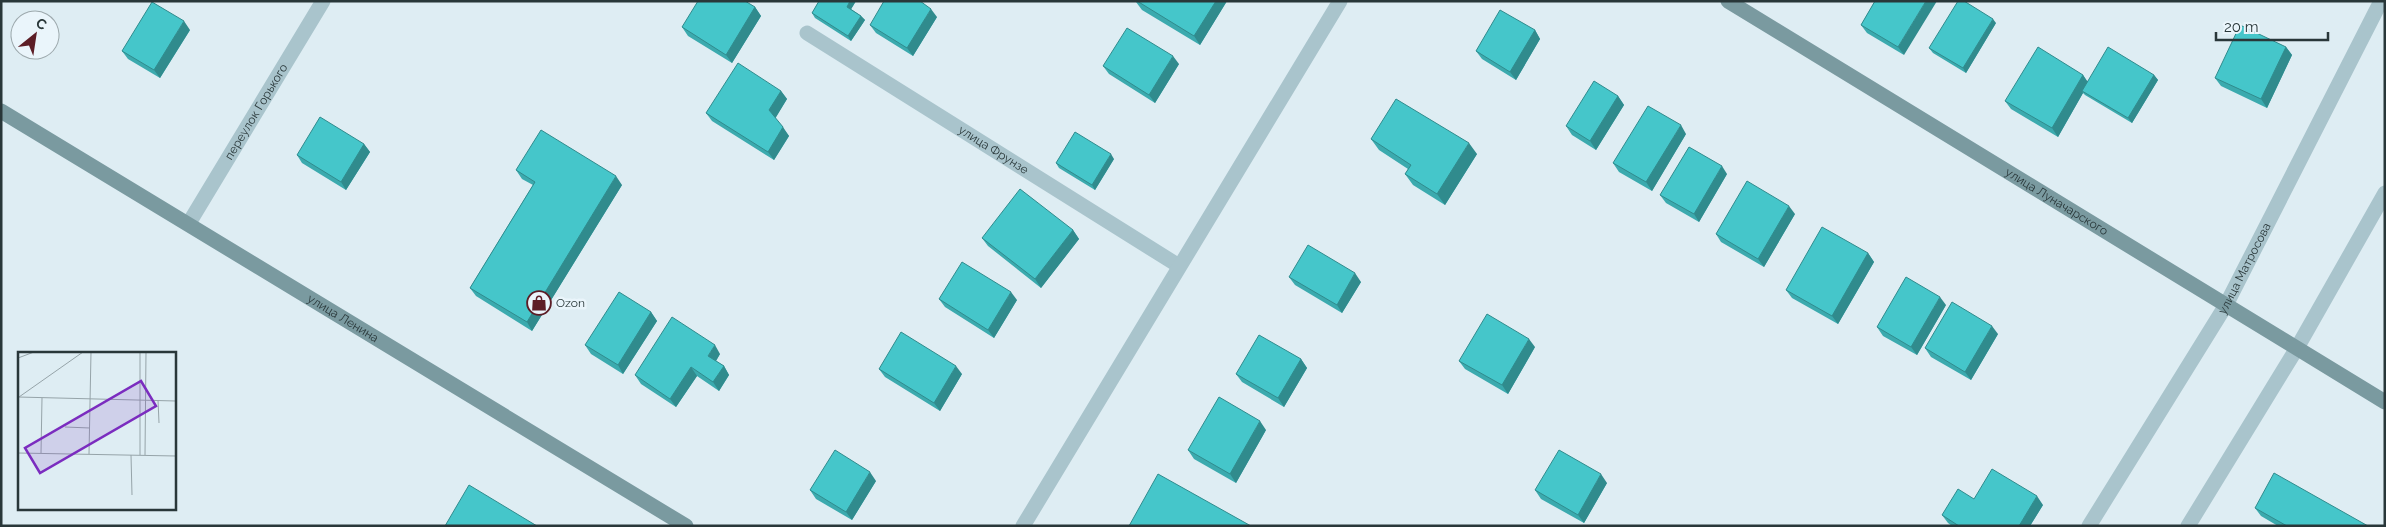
<svg xmlns="http://www.w3.org/2000/svg" width="2386" height="527" viewBox="0 0 2386 527" font-family="Raleway,sans-serif">
  <style>
    .lines { fill: none; stroke-linecap: round; stroke-linejoin: round }
    .street { stroke: #a9c4cc; stroke-width: 15 }
    .secondary { stroke: #7a9aa0; stroke-width: 15 }
    .wall { fill: #3baaae }
    .shaded-wall { fill: #308b8d }
    .building { fill: #45c6ca; stroke: #308b8d }
    .labels { text-anchor: middle; stroke-width: 5; stroke-linejoin: round; paint-order: stroke }
    .street-label { font-size: 12px; fill: #293739; stroke: #eaf5fb }
    .poi-label { font-size: 12px; fill: #293739; stroke: #eaf5fb; text-anchor: start }
    .inset-road { fill: none; stroke: #96a4a9; stroke-width: 1 }
    .view { fill: #7b2cbf; fill-opacity: 0.15; stroke: #7b2cbf; stroke-width: 2.5 }
    .inset-edge { fill: none; stroke: #293739; stroke-width: 2.5 }
  </style>
  <rect width="100%" height="100%" fill="#deedf3"/>
  <g class="lines">
    <g class="street">
      <path id="s1" d="M807,33L1179,266"/>
      <path id="s2" d="M189,223L323,1"/>
      <path d="M1023,526L1340,1"/>
      <path id="s3" d="M2089,526L2226,305L2381,1"/>
      <path d="M2188,526L2297,348L2385,193"/>
    </g>
    <g class="secondary">
      <path id="s4" d="M1728,1L2385,402"/>
      <path id="s5" d="M1,111L686,526"/>
    </g>
  </g>
  <path class="wall" d="M819,1H856L851,9L861,16L865,20L851,41L815,18L812,13Z
    M1227,1L1200,45L1142,10L1136,2Z
    M1875,1L1904,55L1867,33L1861,25Z
    M755,7L761,16L732,63L688,36L682,27Z
    M937,17L913,56L876,33L870,25Z
    M1996,23L1966,73L1933,53L1929,48Z
    M190,30L160,78L128,59L122,51Z
    M1535,30L1540,39L1516,80L1482,59L1476,51Z
    M2286,47L2292,55L2267,108L2221,86L2215,78Z
    M1179,64L1155,103L1109,74L1103,66Z
    M2083,75L2087,81L2154,75L2158,80L2132,123L2085,95L2083,93L2058,137L2011,109L2005,101Z
    M781,91L787,99L775,118L789,136L774,160L712,121L706,113Z
    M1618,96L1624,105L1596,150L1572,135L1566,126Z
    M1686,134L1652,191L1619,172L1613,163Z
    M1371,139L1477,154L1445,205L1413,185L1405,174L1408,169L1379,150Z
    M364,144L370,152L346,190L302,163L297,155Z
    M1114,159L1095,190L1059,168L1056,163Z
    M516,170L622,185L532,331L476,296L470,288L533,185L522,179Z
    M1727,174L1699,222L1666,203L1660,195Z
    M1795,214L1764,267L1721,242L1716,234Z
    M1073,230L1079,239L1041,288L988,246L982,238Z
    M1868,253L1874,262L1838,324L1792,298L1786,290Z
    M1289,277L1361,282L1342,313L1295,285Z
    M939,299L1017,300L994,338L945,307Z
    M1946,305L1917,355L1883,336L1877,327Z
    M651,312L657,321L623,374L591,354L585,345Z
    M1998,334L1971,380L1931,357L1925,348Z
    M1535,347L1508,394L1465,369L1459,361Z
    M720,354L716,361L724,366L729,375L719,391L697,376L676,407L641,384L635,375Z
    M1301,359L1307,368L1284,407L1242,382L1236,374Z
    M879,369L962,374L940,411L885,377Z
    M1266,430L1236,483L1194,459L1188,450Z
    M876,481L852,520L816,499L810,490Z
    M1607,483L1584,523L1541,499L1535,490Z
    M1974,499L2043,505L2030,526H1952L1948,523L1942,515Z
    M2255,508L2368,526H2278L2261,516Z"/>
  <path class="shaded-wall" d="M850,1H856L850,11L847,7Z
    M1216,1H1227L1200,45L1194,36Z
    M1926,1H1937L1904,55L1898,47Z
    M755,7L761,16L732,63L726,55Z
    M931,9L937,17L913,56L907,48Z
    M861,16L865,20L851,41L848,36Z
    M1993,19L1996,23L1966,73L1963,68Z
    M184,21L190,30L160,78L154,70Z
    M1535,30L1540,39L1516,80L1510,72Z
    M2286,47L2292,55L2267,108L2261,99Z
    M1173,56L1179,64L1155,103L1149,95Z
    M2083,75L2089,84L2082,91L2083,93L2058,137L2052,128Z
    M2154,75L2158,80L2132,123L2128,118Z
    M781,91L787,99L775,119L769,110Z
    M1618,96L1624,105L1596,150L1590,141Z
    M1681,125L1686,134L1652,191L1646,182Z
    M783,127L789,136L774,160L768,152Z
    M1469,143L1477,154L1445,205L1437,194Z
    M364,144L370,152L346,190L341,182Z
    M1111,154L1114,159L1095,190L1092,185Z
    M1722,166L1727,174L1699,222L1694,214Z
    M616,176L622,185L532,331L527,322Z
    M1789,206L1795,214L1764,267L1758,259Z
    M1073,230L1079,239L1041,288L1035,279Z
    M1868,253L1874,262L1838,324L1832,316Z
    M1355,273L1361,282L1342,313L1337,305Z
    M1011,292L1017,300L994,338L988,330Z
    M1940,297L1946,305L1917,355L1911,347Z
    M651,312L657,321L623,374L618,365Z
    M1992,326L1998,334L1971,380L1965,372Z
    M1529,339L1535,347L1508,394L1502,385Z
    M715,345L720,354L714,364L708,356Z
    M1301,359L1307,368L1284,407L1278,398Z
    M724,366L729,375L719,391L713,382Z
    M956,366L962,374L940,411L934,403Z
    M691,367L697,376L676,407L670,399Z
    M1260,421L1266,430L1236,483L1230,474Z
    M870,472L876,481L852,520L846,512Z
    M1601,474L1607,483L1584,523L1578,515Z
    M2037,496L2043,505L2030,526H2019Z"/>
  <path class="building" d="M698,1H745L755,7L726,55L682,27Z
    M819,1H850L847,7L861,16L848,36L812,13Z
    M884,1H920L931,9L907,48L870,25Z
    M1137,1H1216L1194,36Z
    M1875,1H1926L1898,47L1861,25Z
    M1958,1H1964L1993,19L1963,68L1929,48Z
    M152,2L184,21L154,70L122,51Z
    M1500,10L1535,30L1510,72L1476,51Z
    M2240,25L2286,47L2261,99L2215,78Z
    M1127,28L1173,56L1149,95L1103,66Z
    M2038,47L2083,75L2052,128L2005,101Z
    M2108,47L2154,75L2128,118L2082,91Z
    M738,63L781,91L769,110L783,127L768,152L706,113Z
    M1594,81L1618,96L1590,141L1566,126Z
    M1396,99L1469,143L1437,194L1405,174L1411,165L1371,139Z
    M1648,106L1681,125L1646,182L1613,163Z
    M320,117L364,144L341,182L297,155Z
    M541,130L616,176L527,322L470,288L535,182L516,170Z
    M1075,132L1111,154L1092,185L1056,163Z
    M1689,147L1722,166L1694,214L1660,195Z
    M1747,181L1789,206L1758,259L1716,234Z
    M1020,189L1073,230L1035,279L982,238Z
    M1822,227L1868,253L1832,316L1786,290Z
    M1308,245L1355,273L1337,305L1289,277Z
    M962,262L1011,292L988,330L939,299Z
    M1906,277L1940,297L1911,347L1877,327Z
    M619,292L651,312L618,365L585,345Z
    M1952,302L1992,326L1965,372L1925,348Z
    M1487,314L1529,339L1502,385L1459,361Z
    M672,317L715,345L708,356L724,366L713,382L691,367L670,399L635,375Z
    M901,332L956,366L934,403L879,369Z
    M1259,335L1301,359L1278,398L1236,374Z
    M1219,397L1260,421L1230,474L1188,450Z
    M835,450L870,472L846,512L810,490Z
    M1559,450L1601,474L1578,515L1535,490Z
    M1992,469L2037,496L2019,526H1959L1942,515L1958,489L1974,499Z
    M2274,473L2368,526H2287L2255,508Z
    M1158,474L1251,526H1129Z
    M469,485L537,526H445Z"/>
  <defs>
    <g id="shop-ring" transform="scale(1.25)"><circle r="9.5" fill="#eaf5fb" stroke="#5c1d26" stroke-width="1.5"/><path d="M-5-2.5h2.3a2.7 3.5 0 0 1 5.4 0H5L5.5 6h-11ZM-1.5-2.5h3a1.5 2.3 0 0 0-3 0Z" fill="#5c1d26"/></g>
  </defs>
  <g fill-rule="evenodd">
    <use href="#shop-ring" x="539" y="303"/>
  </g>
  <g class="labels">
    <g class="street-label">
      <text dy="4" stroke="none"><textPath href="#s2" startOffset="130">переулок Горького</textPath></text>
      <text dy="4" stroke="none"><textPath href="#s1" startOffset="220">улица Фрунзе</textPath></text>
      <text dy="4" stroke="none"><textPath href="#s4" startOffset="385">улица Луначарского</textPath></text>
      <text dy="4" stroke="none"><textPath href="#s3" startOffset="301">улица Матросова</textPath></text>
      <text dy="4" stroke="none"><textPath href="#s5" startOffset="400">улица Ленина</textPath></text>
    </g>
    <g class="poi-label">
      <text x="556" y="307">Ozon</text>
    </g>
  </g>
  <g transform="translate(18 352)">
    <rect width="158" height="158" fill="#deedf3"/>
    <path class="inset-road" d="M122,0V103M0,6L16,0M0,45L158,49M1,45L65,0M140,48L141,71M47,75L72,76M0,101L158,104M23,101L24,46M71,102L73,0M113,103L114,143M127,103L128,0"/>
    <path class="view" d="M123,29L138,54L22,121L7,96Z"/>
    <rect width="158" height="158" class="inset-edge"/>
  </g>
  <rect width="2386" height="527" fill="none" stroke="#293739" stroke-width="5"/>
  <g transform="translate(35 35) rotate(30)"><circle r="24" fill="#eaf5fb" stroke="#9da9ad"/>
  <path d="M0-4L9 19L0 12L-9 19Z" fill="#5c1d26"/>
  <text y="-8" font-size="14" font-weight="bold" text-anchor="middle" fill="#293739">С</text>
  </g>
  <path d="M2216 32v8h112v-8" fill="none" stroke="#293739" stroke-width="2.5"/>
  <text x="2224" y="32" font-size="15" fill="#293739" stroke="#eaf5fb" stroke-width="4" paint-order="stroke">20 m</text>
</svg>
